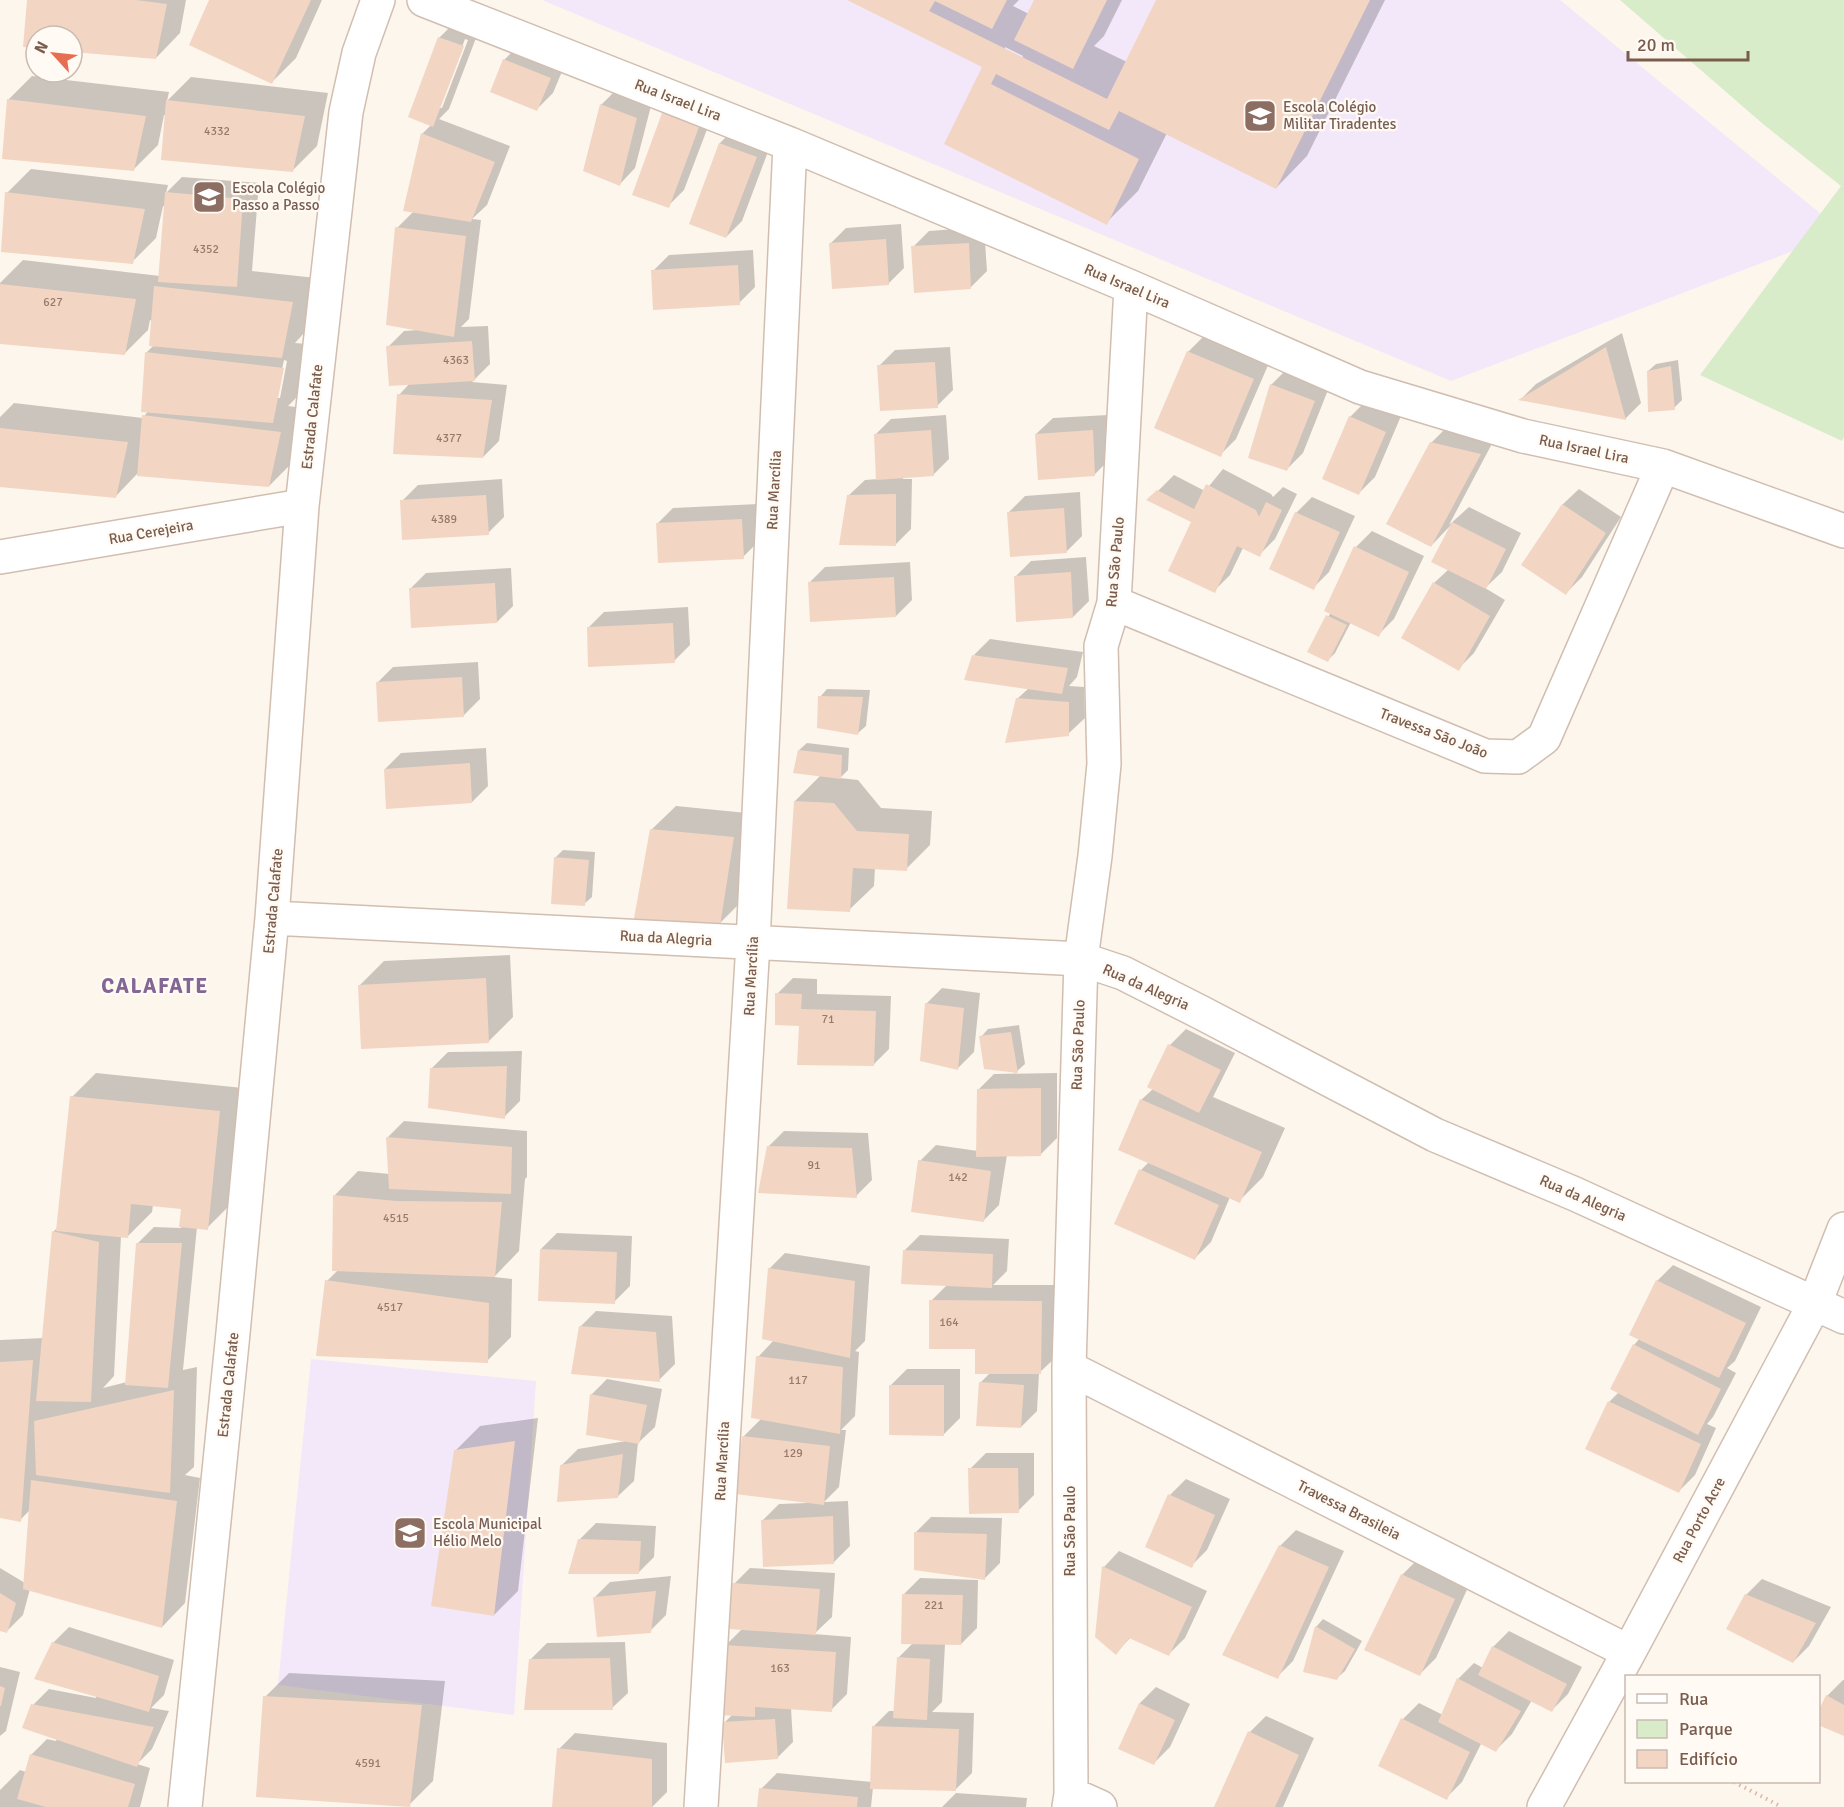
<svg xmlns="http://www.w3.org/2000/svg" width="1844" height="1807" viewBox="0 0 1844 1807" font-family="Signika,sans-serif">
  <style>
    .education { fill: #f3e8fa }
    .green { fill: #d8ecc9 }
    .shadow { fill: #0003; fill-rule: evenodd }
    .building { fill: #f3d5c3 }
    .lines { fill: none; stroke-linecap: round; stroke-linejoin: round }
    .minor-casing { stroke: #d1beb0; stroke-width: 36 }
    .path { stroke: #d9b8a5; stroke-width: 4; stroke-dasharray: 1.5 4.5; stroke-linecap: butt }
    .minor { stroke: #fff; stroke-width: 33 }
    .labels { text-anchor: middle; stroke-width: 4.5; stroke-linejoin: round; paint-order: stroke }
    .number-label { font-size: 12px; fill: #987a6a }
    .street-label { font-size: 15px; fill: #7a5c4d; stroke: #fffaf3 }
    .education-label { font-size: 15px; fill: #785e54; stroke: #fffaf3; text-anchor: start }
    .district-label { font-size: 21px; font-weight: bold; letter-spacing: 1.5px; fill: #846695; stroke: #fffaf3 }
  </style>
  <rect width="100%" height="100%" fill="#fdf6ec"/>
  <path class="education" d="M542,0H1560L1843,232L1451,381Z
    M311,1359L536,1381L514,1715L278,1685Z"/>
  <path class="green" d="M1620,0H1844V437L1842,441L1700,375L1841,186L1763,124Z"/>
  <path class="shadow" d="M29,0H186L180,33L156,58L72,50V36H36V47Z
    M211,0H322L296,58L272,82Z
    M851,0H1019L1013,6L1029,14L1036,0H1122L1104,36L1094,46L1127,62L1157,0H1385L1307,156L1276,188L1167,133L1138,191L1106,223L946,143L984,66ZM1005,47L1023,56L1022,59L1005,51Z
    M455,22L479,30L449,109L439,119L510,146L487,205L472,219L481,220L469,319L461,327L488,326L490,364L472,382L507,385L499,441L483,457L399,395L410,383L388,347L404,331L418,330L397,228L414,211L422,134L432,124L439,38ZM465,39L468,40L442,108H439Z
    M520,44L566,62L553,93L537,109L504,60Z
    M32,76L169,92L167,101L191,77L328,93L317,146L293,170L164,115L158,145L134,169L8,100Z
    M617,89L652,102L635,168L620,184L601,105Z
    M679,98L714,111L684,190L668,206L663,114Z
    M736,127L772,141L742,221L726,237L691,223L720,143Z
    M31,169L168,185L166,193L182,177L259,183L252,271L316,278L305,332L295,343L307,344L296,398L288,406L304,408L293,462L269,486L137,474L116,496L0,486V417L14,403L143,418L148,411L147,352L154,345L152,321L150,320L148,330L124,354L0,343V283L23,260L160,276L165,206H163L156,238L132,262L7,193ZM284,360L287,361L280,398H276Z
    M901,224L904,268L888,284L830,244L846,228Z
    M984,227L987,271L971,287L913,247L929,231Z
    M753,250L755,287L739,303L653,271L669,255Z
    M1622,333L1641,403L1625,419L1521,399L1536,384Z
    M1204,336L1269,363L1236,439L1220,455L1188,352Z
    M950,347L953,390L937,406L879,366L895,350Z
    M1678,360L1682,400L1674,408L1648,371L1656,364Z
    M1287,369L1330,385L1303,453L1287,469L1271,385Z
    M1366,401L1401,416L1375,477L1359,493L1350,417Z
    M946,415L949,459L933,475L903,477V479H912L911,529L895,545L848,496L865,480L878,479L875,435L891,419Z
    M1108,415L1110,459L1094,475L1036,434L1053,418Z
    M1447,427L1495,438L1449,525L1469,507L1521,533L1502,572L1485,588L1505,600L1474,653L1458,669L1434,583L1449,569L1450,526L1431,546V443Z
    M1223,469L1271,494L1273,497L1283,487L1297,494L1275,539L1259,555L1243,548L1230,575L1214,591L1193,521L1149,500L1174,475L1205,491Z
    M502,479L504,517L488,533L402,501L418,485Z
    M1579,489L1621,517L1582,577L1566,593L1523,564L1563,504Z
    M1080,492L1082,536L1066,552L1009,512L1025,496Z
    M1312,497L1355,516L1329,572L1313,588L1296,513Z
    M758,504L759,541L743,557L657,524L673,508Z
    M1372,531L1424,556L1394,619L1378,635L1351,622L1335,653L1328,660L1309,651L1331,612L1326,610L1356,547Z
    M1086,557L1089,601L1073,617L1015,577L1031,561Z
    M910,562L912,600L896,616L809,583L825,567Z
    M511,568L513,606L497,622L410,589L426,573Z
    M688,607L690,645L674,661L588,628L604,612Z
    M990,639L1083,652L1077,677L1069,686L1084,687L1085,718L1068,734L1017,699L1029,688L974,655Z
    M478,662L480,699L464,715L377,683L393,667Z
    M827,689L870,690L866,726L858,733L820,697Z
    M807,743L849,748L848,770L840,778L858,780L881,808L932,811L930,845L906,869L875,867L874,886L849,910L795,801L821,775L799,750Z
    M486,748L488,786L472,802L385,769L401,753Z
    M676,806L757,814L743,900L719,924L651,830Z
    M563,850L595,852L592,897L584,904L555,858Z
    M510,955L513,1017L489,1041L360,985L384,961Z
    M793,978L817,979V994L891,996L889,1049L873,1065L777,994Z
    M942,988L980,993L974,1052L958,1068L926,1004Z
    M1019,1025L1025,1064L1015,1073L981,1037L988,1029Z
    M1186,1029L1235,1053L1213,1097L1285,1128L1263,1177L1239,1201L1230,1197L1211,1242L1195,1258L1141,1170L1149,1162L1141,1100L1153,1089L1149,1087L1170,1045Z
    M522,1051L520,1101L504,1117L432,1068L448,1052Z
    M96,1073L243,1088L231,1204L207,1228L197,1227L183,1370L197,1367L194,1467L185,1475L200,1478L185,1603L162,1627L30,1589L23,1615L7,1631L0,1629V1568L25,1583L30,1510L20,1520L0,1516V1340L44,1338L54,1231L58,1227L72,1097ZM153,1205L183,1207L181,1228L154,1227L138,1243L127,1382L103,1388L114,1376L121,1236H128L152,1212Z
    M1057,1073V1138L1041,1154L1007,1155L999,1205L983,1221L920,1161L936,1145L978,1151V1090L994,1074Z
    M404,1121L527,1131V1177L525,1179L519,1251L494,1277L512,1279L511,1337L487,1361L327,1281L338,1270L335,1195L358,1171L390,1174L388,1137Z
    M784,1131L868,1133L872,1180L856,1196L768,1147Z
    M557,1233L632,1236L630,1286L614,1302L541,1249Z
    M920,1235L1009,1239L1007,1271L993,1285H1057L1056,1357L1039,1373L1037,1411L1021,1427L980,1383L991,1372L977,1347L931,1301L947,1285L904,1251Z
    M785,1253L870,1266L865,1341L855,1351L859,1352L855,1416L841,1430H846L839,1487L824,1502L848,1501L850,1546L834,1562L763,1520L779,1504L807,1503V1501L744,1436L762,1418L758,1357L774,1340L769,1269Z
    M1673,1265L1761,1307L1735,1361L1727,1368L1736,1373L1713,1417L1707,1424L1716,1428L1695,1475L1679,1491L1587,1448L1610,1401L1619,1392L1634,1345L1640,1338L1657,1281Z
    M596,1311L672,1316L675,1364L659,1380L580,1327Z
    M907,1369H960V1418L944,1434L891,1385Z
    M607,1379L662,1389L655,1427L638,1443L634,1481L617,1497L562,1465L578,1449L626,1441L591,1395Z
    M538,1418L518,1591L494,1615L456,1450L480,1426Z
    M986,1453H1034V1495L1018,1511L970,1469Z
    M1186,1479L1230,1499L1207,1550L1191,1566L1170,1495Z
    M931,1517L1002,1518L1000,1563L985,1578L915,1533Z
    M596,1523L656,1526L654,1557L638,1573L580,1539Z
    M1296,1530L1344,1551L1293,1661L1277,1677L1280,1546Z
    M1119,1551L1207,1591L1185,1638L1169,1654L1131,1637L1116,1653L1104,1567Z
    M1418,1559L1470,1583L1436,1658L1420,1674L1402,1575Z
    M750,1568L835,1573L832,1617L814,1634L851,1637L847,1694L831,1710L791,1708L793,1742L777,1758L724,1723L733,1714L725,1646L742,1629L734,1584Z
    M671,1576L666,1615L650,1631L594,1598L610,1582Z
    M920,1578L978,1580L977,1628L961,1644H945L942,1702L932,1712L974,1713L972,1773L956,1789L873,1787L871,1807H759L761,1789L777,1773L872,1782L873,1727L889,1711H895L898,1658L913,1643L904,1594Z
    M1762,1579L1831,1607L1809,1646L1793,1662L1746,1595Z
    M1323,1619L1362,1641L1345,1671L1337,1678L1305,1671L1316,1627Z
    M69,1627L174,1660L164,1695L151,1708L169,1711L152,1749L137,1764L150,1768L140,1807H0V1790L20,1770L26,1772L31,1755L47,1739L56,1741L57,1739L33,1705L49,1689L96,1698V1695L53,1643Z
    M1509,1631L1582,1667L1568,1694L1552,1710L1532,1700L1512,1734L1496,1750L1482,1742L1462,1782L1446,1798L1380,1765L1403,1719L1419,1703L1443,1715L1458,1679L1474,1663L1483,1668L1493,1647Z
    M625,1642L628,1693L612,1708L531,1659L547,1643Z
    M0,1667L20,1672L6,1731L0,1736Z
    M289,1673L445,1681L433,1781L409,1805L265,1697Z
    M1843,1680H1844V1734L1827,1696Z
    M1156,1687L1190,1704L1170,1747L1154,1763L1120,1748L1140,1703Z
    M1266,1716L1314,1738L1283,1807H1215L1250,1732Z
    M575,1733L667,1743V1792L652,1807H554L559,1749Z
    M956,1793L1027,1798L1026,1807H942Z"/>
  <path class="building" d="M27,0H136L167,4L156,59L72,52V36H36V48L23,47Z
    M209,0H311L272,84L189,45Z
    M847,0H1007L992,29L935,1L929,11L1107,99L1156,0H1370L1276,189L1119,111L1109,130L996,74L991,84L1139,159L1107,225L944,144L982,67Z
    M1034,0H1107L1073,69L1014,40Z
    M438,37L464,46L433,127L408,117Z
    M503,59L551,78L537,111L490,92Z
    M7,99L146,116L134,171L2,159Z
    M166,100L305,116L293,172L161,160Z
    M600,104L637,118L620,186L583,171Z
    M662,113L699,127L669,208L632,195Z
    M421,133L495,162L471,222L403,211Z
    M719,143L757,157L726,238L689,224Z
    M5,192L145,209L133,264L1,252Z
    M165,192L243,199L237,287L158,282Z
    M395,227L466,236L454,337L386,325Z
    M886,239L889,285L832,289L829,243Z
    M969,243L971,289L914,293L911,246Z
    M738,265L740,305L653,310L651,270Z
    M0,284L136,299L125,355L0,344Z
    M154,286L293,302L282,358L149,346Z
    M472,341L475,381L389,386L386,346Z
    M1606,347L1626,420L1518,400Z
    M1187,351L1254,379L1221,457L1154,428Z
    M145,352L284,368L273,423L141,412Z
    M935,362L938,408L880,411L877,365Z
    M1671,366L1675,410L1648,412L1647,371Z
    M1270,384L1315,401L1287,471L1248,458Z
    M397,394L492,400L483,458L393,454Z
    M142,415L281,432L269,487L137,476Z
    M1349,416L1386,432L1359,495L1322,479Z
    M0,428L128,442L116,498L0,487Z
    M931,430L934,476L876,480L874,434Z
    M1093,430L1095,476L1038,480L1035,434Z
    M1430,442L1481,454L1431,547L1386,524Z
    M1206,484L1256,510L1259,517L1266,502L1282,510L1260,557L1237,546L1215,593L1168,571L1191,522L1146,500L1157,490L1194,509Z
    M896,494V546L839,545L847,495Z
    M486,495L489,535L402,540L400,500Z
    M1562,504L1606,533L1566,595L1521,565Z
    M1064,508L1067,553L1010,557L1007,512Z
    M1295,512L1340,532L1314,590L1269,569Z
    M742,519L744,559L658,563L656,523Z
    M1452,522L1506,549L1486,589L1431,562Z
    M1354,546L1409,572L1379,637L1324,611Z
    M1071,572L1073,618L1016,622L1014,576Z
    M894,577L896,617L810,622L808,582Z
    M1433,582L1490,616L1459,671L1401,638Z
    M495,583L497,623L411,628L409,588Z
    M1326,615L1347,625L1328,662L1307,652Z
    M673,623L675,663L588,667L587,627Z
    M972,655L1068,668L1062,694L964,680Z
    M462,677L464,717L378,722L376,682Z
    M818,696L863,697L858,735L817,728Z
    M1016,698L1069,702V736L1005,743Z
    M798,750L842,755L841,779L793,773Z
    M470,763L472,803L386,809L384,769Z
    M794,801L834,803L857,831L909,834L907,871L853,868L850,912L787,909Z
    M650,829L734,837L720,926L633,924Z
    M554,857L589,860L585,906L551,904Z
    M486,978L489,1043L361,1049L358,985Z
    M775,993L802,994L801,1009L876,1011L874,1066L797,1065L799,1026L775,1025Z
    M925,1003L964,1008L958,1070L920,1061Z
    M1011,1032L1018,1073L984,1069L979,1036Z
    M1168,1044L1221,1070L1199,1113L1147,1087Z
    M507,1066L505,1119L428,1108L430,1068Z
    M1041,1088V1156L976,1157L977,1089Z
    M70,1096L220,1111L208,1230L179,1227L181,1209L131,1204L128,1238L56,1231Z
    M1140,1099L1262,1152L1240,1203L1118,1150Z
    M386,1137L512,1147L511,1194L389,1189Z
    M767,1146L852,1148L857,1198L758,1193Z
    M918,1160L991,1171L984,1222L911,1212Z
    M1139,1169L1219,1205L1195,1260L1114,1224Z
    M333,1195L397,1201L502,1202L495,1277L332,1271Z
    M52,1231L99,1242L91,1402L36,1401Z
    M136,1243H182L168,1388L125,1385Z
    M540,1249L617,1252L615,1304L538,1301Z
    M903,1250L993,1254L992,1288L901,1284Z
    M768,1268L855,1281L850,1358L762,1339Z
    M325,1280L489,1303L488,1363L316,1356Z
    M1656,1280L1746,1323L1719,1378L1629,1335Z
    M929,1300L1042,1301L1041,1374H975V1349H929Z
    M579,1326L656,1332L660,1382L571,1374Z
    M1633,1344L1721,1389L1698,1435L1610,1389Z
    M756,1356L843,1367L840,1434L751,1418Z
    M33,1360L21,1522L0,1518V1362Z
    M979,1382L1024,1385L1021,1428L976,1426Z
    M889,1385H944V1436L889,1435Z
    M174,1390L170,1493L36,1475L34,1421Z
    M590,1394L647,1405L639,1444L586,1435Z
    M1608,1401L1701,1444L1679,1493L1585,1449Z
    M742,1436L830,1446L824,1505L735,1494Z
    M515,1441L494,1616L431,1606L454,1450Z
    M623,1454L618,1498L557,1502L560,1465Z
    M968,1468H1018L1019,1513L969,1514Z
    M31,1480L177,1501L162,1628L23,1589Z
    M1168,1494L1215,1515L1192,1568L1145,1547Z
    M833,1516L834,1564L763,1567L761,1520Z
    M914,1532L987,1534L985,1580L914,1570Z
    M578,1539L641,1541L639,1574H568Z
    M1279,1545L1329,1567L1278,1679L1222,1655Z
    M1102,1566L1192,1607L1169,1656L1129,1638L1116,1655L1095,1637Z
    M1401,1574L1455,1599L1420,1676L1364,1650Z
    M732,1583L820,1589L816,1635L729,1629Z
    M656,1591L651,1633L597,1637L593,1597Z
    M0,1593L16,1603L7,1633L0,1631Z
    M902,1594L963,1595L961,1645L901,1644Z
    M1745,1594L1816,1623L1793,1663L1726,1629Z
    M1315,1626L1355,1649L1337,1680L1303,1672Z
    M52,1642L159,1676L149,1712L34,1679Z
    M724,1645L836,1652L832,1712L755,1707V1717L719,1715Z
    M1492,1646L1567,1684L1552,1712L1478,1675Z
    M897,1657L930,1659L927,1720L893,1718Z
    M610,1658L613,1710H524L529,1659Z
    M1457,1678L1521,1711L1496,1752L1438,1722Z
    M0,1686L5,1688L1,1706H0Z
    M1826,1695L1844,1705V1736L1818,1725V1712Z
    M263,1696L422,1705L410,1807L256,1797Z
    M1139,1703L1175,1720L1154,1765L1118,1749Z
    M31,1704L154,1727L137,1767L22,1728Z
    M1401,1718L1470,1752L1447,1800L1378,1766Z
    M775,1719L778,1759L725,1763L722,1722Z
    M872,1726L959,1729L956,1791L870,1789Z
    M1248,1731L1299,1755L1275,1807H1214Z
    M557,1748L652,1759V1807H552Z
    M30,1754L135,1784L128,1807H46L17,1799Z
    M759,1788L858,1797L857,1807H757Z"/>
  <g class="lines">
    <g class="minor-casing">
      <path id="minor" d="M424,0L790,144L1131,287L1360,387L1523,436L1663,466L1844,531
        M0,557L302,506
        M1114,603L1485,756L1518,757L1544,738L1663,466
        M272,918L1081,959L1123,973L1200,1012L1435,1135L1575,1194L1844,1317
        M1069,1368L1629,1652
        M1071,1794L1100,1807
        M185,1807L233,1333L272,918L302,506L346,112L359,53L378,0
        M701,1807L753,943L790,144
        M1069,1807L1071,1794L1069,1368L1081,959L1095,856L1104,764L1101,646L1114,603L1131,287
        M1544,1807L1629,1652L1815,1303L1844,1229"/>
    </g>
    <path class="path" d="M1734,1782L1782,1807"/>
    <use href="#minor" class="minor"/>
  </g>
  <defs>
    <g id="school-square" transform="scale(1.725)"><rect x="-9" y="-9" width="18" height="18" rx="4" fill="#8d6e63" stroke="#fffaf3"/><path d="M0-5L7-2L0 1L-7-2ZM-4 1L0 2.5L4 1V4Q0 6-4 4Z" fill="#fff"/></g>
  </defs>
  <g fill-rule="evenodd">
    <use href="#school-square" x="1260" y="116"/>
    <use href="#school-square" x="209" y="197"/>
    <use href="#school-square" x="410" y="1533"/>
  </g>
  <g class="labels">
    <g class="number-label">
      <text x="217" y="135">4332</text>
      <text x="206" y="253">4352</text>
      <text x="53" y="306">627</text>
      <text x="456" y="364">4363</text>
      <text x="449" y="442">4377</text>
      <text x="444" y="523">4389</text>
      <text x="828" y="1023">71</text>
      <text x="814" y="1169">91</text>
      <text x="958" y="1181">142</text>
      <text x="396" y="1222">4515</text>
      <text x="390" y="1311">4517</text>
      <text x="949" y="1326">164</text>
      <text x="798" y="1384">117</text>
      <text x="793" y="1457">129</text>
      <text x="934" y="1609">221</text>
      <text x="780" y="1672">163</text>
      <text x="368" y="1767">4591</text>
    </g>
    <g class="street-label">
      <text transform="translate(678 100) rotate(21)" y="5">Rua Israel Lira</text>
      <text transform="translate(1127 286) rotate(23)" y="5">Rua Israel Lira</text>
      <text transform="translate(312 417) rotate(-84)" y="5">Estrada Calafate</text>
      <text transform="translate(1584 449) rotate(12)" y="5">Rua Israel Lira</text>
      <text transform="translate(774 490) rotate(-87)" y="5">Rua Marcília</text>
      <text transform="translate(151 532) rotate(-10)" y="5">Rua Cerejeira</text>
      <text transform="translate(1115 562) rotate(-85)" y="5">Rua São Paulo</text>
      <text transform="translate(1434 733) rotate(21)" y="5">Travessa São João</text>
      <text transform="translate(273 901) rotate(-85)" y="5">Estrada Calafate</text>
      <text transform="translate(666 938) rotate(3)" y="5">Rua da Alegria</text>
      <text transform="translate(751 976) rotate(-87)" y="5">Rua Marcília</text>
      <text transform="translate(1146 987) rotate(24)" y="5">Rua da Alegria</text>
      <text transform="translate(1078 1045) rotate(-88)" y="5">Rua São Paulo</text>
      <text transform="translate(1583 1198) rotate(24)" y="5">Rua da Alegria</text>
      <text transform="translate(228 1385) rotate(-84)" y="5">Estrada Calafate</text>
      <text transform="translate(722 1461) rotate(-87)" y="5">Rua Marcília</text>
      <text transform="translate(1349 1510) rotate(27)" y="5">Travessa Brasileia</text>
      <text transform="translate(1699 1520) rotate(-62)" y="5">Rua Porto Acre</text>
      <text transform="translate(1070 1531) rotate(-90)" y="5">Rua São Paulo</text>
    </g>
    <g class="education-label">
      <text x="1283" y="112">Escola Colégio<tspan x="1283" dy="17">Militar Tiradentes</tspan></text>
      <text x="232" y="193">Escola Colégio<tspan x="232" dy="17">Passo a Passo</tspan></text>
      <text x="433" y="1529">Escola Municipal<tspan x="433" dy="17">Hélio Melo</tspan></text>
    </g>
    <g class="district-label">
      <text x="155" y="993">CALAFATE</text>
    </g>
  </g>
  <rect x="1625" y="1675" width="195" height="108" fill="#fffaf3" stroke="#cabbb1" stroke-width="1.5"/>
  <rect x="1637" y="1694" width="30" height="9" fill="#ffffff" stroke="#cabbb1" stroke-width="1.5"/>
  <text x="1679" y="1705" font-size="18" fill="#7a5c4d">Rua</text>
  <rect x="1637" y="1720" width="30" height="18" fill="#d8ecc9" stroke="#cabbb1" stroke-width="1.5"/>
  <text x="1679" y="1735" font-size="18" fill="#7a5c4d">Parque</text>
  <rect x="1637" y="1750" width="30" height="18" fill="#f3d5c3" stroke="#cabbb1" stroke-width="1.5"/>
  <text x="1679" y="1765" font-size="18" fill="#7a5c4d">Edifício</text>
  <g transform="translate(54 54) rotate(297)"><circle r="28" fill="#fffaf3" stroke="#cabbb1" stroke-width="1.5"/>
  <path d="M0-4.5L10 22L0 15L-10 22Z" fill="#e76f51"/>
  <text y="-9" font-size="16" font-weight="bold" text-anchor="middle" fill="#7a5c4d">N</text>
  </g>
  <path d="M1628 51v9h120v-9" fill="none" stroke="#7a5c4d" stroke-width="3"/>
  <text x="1637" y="51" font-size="18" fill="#7a5c4d" stroke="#fffaf3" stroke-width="4.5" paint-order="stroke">20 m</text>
</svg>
